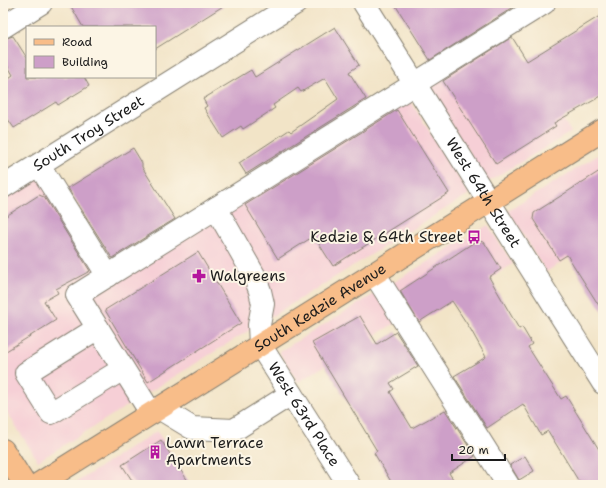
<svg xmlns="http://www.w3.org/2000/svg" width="606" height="488" viewBox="0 0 606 488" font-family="'Shantell Sans',sans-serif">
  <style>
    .built { fill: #f6cfd6 }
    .building { fill: #cd9fc8 }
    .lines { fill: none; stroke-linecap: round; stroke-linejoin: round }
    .minor-casing { stroke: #878072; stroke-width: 24 }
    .major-casing { stroke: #878072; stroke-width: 24 }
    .minor { stroke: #fff; stroke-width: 22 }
    .major { stroke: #f8bd89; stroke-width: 22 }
    .labels { text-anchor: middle; stroke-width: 4; stroke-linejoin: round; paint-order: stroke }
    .street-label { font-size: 15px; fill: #1c1c1c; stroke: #fcf5e5 }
    .poi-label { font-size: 15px; fill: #1c1c1c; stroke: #fcf5e5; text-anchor: start }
  </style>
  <rect width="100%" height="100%" fill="#fcf5e5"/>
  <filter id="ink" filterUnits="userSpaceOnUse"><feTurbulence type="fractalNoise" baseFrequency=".025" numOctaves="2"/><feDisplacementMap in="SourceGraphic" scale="8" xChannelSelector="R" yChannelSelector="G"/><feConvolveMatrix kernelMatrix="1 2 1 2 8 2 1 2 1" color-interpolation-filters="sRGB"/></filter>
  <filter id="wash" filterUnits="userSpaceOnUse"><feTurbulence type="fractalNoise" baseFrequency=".012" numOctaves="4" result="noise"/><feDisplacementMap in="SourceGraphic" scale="16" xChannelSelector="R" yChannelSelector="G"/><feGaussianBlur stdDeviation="0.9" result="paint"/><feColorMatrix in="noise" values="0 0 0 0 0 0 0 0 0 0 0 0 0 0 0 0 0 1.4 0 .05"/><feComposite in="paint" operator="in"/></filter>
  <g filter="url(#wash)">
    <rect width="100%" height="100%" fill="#f2e4c7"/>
    <path class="built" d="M505,27L571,132L488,182L422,79Z
      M404,91L469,194L38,461L3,406V199L44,173L108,276Z
      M603,152V236L546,272L508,211Z
      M488,225L513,264L409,329L402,319L298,382L279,352Z
      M157,431L191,485H72Z"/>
    <g id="blocks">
      <path class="building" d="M69,3H228L155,49V27H83Z
        M394,3H520L430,60Z
        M603,14V95L554,123L556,126L496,164L443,81L512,37L527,61Z
        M335,27L359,65L349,72L366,99L246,174L239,163L289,130L291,132L338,99L325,78L301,92L298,88L273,105L275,108L243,129L241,126L223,138L204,108L207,106L203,99L251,70L255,77Z
        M13,36L27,58V77H84L89,86L58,105L56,102L14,128L3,112V82L13,75L3,58V39Z
        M397,110L449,193L333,266L314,236L278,259L245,205Z
        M133,148L142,163V167L175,219L112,258L68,188Z
        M603,169V312L567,255L559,260L533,219L534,213Z
        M39,195L44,197L90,271L56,289L58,293L44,301L56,320L3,353V218Z
        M476,241L484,242L501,269L489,277L519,329L522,327L532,344L528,347L561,399L566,396L603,456V485H581L548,431L541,435L523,404L487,428L454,376L486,357L471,330L452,301L419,322L400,291Z
        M198,252L241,323L148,382L105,310Z
        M360,316L377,344L396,332L418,366L390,383L394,389L390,392L412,428L445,410L475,456L449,473L457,485H393L374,453L377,451L312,343Z
        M161,440L179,468L191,485H135L122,465Z
        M525,456L534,471L519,480L510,465Z"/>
    </g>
  </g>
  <g filter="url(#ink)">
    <use href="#blocks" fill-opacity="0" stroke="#878072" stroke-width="1"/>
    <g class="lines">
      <g class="minor-casing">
        <g id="minor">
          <path id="s1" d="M364,3L603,383"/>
          <path d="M3,27L41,3"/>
          <path d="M39,165L108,276"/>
          <path id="s2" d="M3,187L296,3"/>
          <path id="s3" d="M216,208L254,275L260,291L263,304L259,325L260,345L349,485"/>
          <path d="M374,273L508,485"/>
          <path d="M98,328L26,373L51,413L123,369"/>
          <path d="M159,408L192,428L234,430L291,394"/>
          <path d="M151,413L77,295L544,3"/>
        </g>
      </g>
      <g class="major-casing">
        <g id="major">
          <path d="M3,450L25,485"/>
          <path id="s4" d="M37,485L603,130"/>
        </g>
      </g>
      <use href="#minor" class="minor"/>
      <use href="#major" class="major"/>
    </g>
  </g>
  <defs>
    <g id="bus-bare" transform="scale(1.08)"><path d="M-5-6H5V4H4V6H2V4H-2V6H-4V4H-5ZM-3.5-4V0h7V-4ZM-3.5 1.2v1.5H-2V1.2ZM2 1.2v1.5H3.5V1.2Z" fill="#b5179e" stroke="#fcf5e5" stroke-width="2.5" paint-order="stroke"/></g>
    <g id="pharmacy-bare" transform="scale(1.08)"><path d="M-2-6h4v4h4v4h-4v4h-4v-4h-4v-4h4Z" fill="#b5179e" stroke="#fcf5e5" stroke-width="2.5" paint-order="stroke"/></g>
    <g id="building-bare" transform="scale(1.08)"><path d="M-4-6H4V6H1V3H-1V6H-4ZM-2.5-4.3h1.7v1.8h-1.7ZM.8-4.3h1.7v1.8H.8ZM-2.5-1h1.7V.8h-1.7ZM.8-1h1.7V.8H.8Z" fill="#b5179e" stroke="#fcf5e5" stroke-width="2.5" paint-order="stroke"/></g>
  </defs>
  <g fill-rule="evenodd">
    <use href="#bus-bare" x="474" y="237"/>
    <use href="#pharmacy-bare" x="199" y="276"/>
    <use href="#building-bare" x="155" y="452"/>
  </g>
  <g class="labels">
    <g class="street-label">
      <text dy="5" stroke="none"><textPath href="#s2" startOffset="101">South Troy Street</textPath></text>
      <text dy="5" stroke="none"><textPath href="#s1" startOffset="224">West 64th Street</textPath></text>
      <text dy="5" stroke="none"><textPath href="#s4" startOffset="334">South Kedzie Avenue</textPath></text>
      <text dy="5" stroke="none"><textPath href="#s3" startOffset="231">West 63rd Place</textPath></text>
    </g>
    <g class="poi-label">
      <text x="463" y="242" text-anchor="end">Kedzie &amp; 64th Street</text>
      <text x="210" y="281">Walgreens</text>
      <text x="166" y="448">Lawn Terrace<tspan x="166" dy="17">Apartments</tspan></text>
    </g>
  </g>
  <rect width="606" height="488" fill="none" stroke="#fcf5e5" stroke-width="16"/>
  <rect x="26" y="26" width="130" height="52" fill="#fcf5e5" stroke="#a29e95"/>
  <rect x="34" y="39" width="20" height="6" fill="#f8bd89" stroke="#a29e95"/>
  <text x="62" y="46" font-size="12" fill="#1c1c1c">Road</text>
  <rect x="34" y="56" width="20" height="12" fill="#cd9fc8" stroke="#a29e95"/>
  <text x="62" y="66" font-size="12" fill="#1c1c1c">Building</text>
  <path d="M452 454v6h53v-6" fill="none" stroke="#1c1c1c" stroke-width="2"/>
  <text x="458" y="454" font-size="12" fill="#1c1c1c" stroke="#fcf5e5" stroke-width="3" paint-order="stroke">20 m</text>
</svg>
